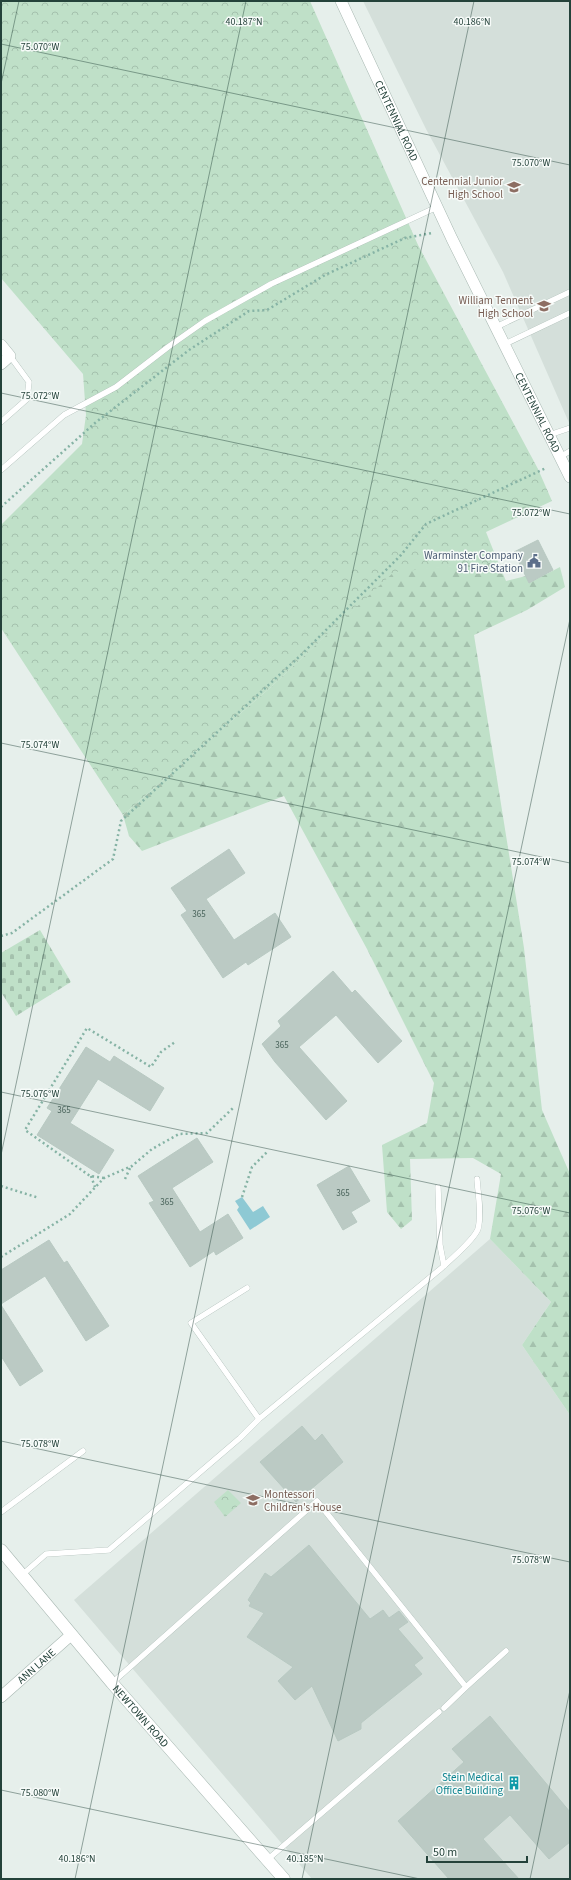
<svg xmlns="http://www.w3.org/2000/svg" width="571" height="1880" viewBox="0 0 571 1880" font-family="'Source Sans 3',sans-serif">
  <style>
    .built { fill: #d4dfda }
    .forest { fill: url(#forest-firs) }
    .cemetery { fill: url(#cemetery-stones) }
    .park { fill: url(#park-crowns) }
    .water { fill: #8ec9d4 }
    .building { fill: #bbcac4; stroke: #b8c9c2 }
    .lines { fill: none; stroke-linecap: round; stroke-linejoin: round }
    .service-casing { stroke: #a8b8b2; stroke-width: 6 }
    .minor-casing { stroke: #a8b8b2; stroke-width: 12 }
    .tertiary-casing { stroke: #a8b8b2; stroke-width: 13 }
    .path { stroke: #86b3a5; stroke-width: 2.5; stroke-dasharray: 2 3; stroke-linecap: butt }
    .service { stroke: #fff; stroke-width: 5.5 }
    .minor { stroke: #fff; stroke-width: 11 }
    .tertiary { stroke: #fff; stroke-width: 12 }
    .ticks { fill: none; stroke: #24423a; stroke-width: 1; stroke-opacity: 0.45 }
    .labels { text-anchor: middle; stroke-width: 3; stroke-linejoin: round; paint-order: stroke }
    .number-label { font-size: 9px; fill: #4a645c }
    .street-label { font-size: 11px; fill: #24423a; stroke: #f7fbf9 }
    .education-label { font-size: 11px; fill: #785e54; stroke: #f7fbf9; text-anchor: end }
    .service-label { font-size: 11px; fill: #4e5e75; stroke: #f7fbf9; text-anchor: end }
    .culture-label { font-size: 11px; fill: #0d838f; stroke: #f7fbf9; text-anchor: end }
    .ticks-label { font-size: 10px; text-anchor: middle; fill: #24423a; stroke: #f7fbf9; stroke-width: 3; stroke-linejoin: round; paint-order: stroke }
  </style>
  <defs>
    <pattern id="forest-firs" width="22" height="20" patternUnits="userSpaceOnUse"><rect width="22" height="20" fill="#bfe0c8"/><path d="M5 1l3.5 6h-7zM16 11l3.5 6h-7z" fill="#a4c1ad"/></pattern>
    <pattern id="cemetery-stones" width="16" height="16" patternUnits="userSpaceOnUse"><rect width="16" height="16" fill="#bfe0c8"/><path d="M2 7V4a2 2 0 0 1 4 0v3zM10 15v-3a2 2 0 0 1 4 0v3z" fill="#a4c1ad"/></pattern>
    <pattern id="park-crowns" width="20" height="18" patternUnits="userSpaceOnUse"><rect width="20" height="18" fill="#bfe0c8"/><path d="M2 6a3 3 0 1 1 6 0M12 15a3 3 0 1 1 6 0" fill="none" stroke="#a4c1ad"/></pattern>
  </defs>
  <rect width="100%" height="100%" fill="#e6efeb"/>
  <path class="built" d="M363,1H570V425L503,272L426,129Z
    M490,1239L551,1302L522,1345L570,1415V1879H312L74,1600Z"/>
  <path class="forest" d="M498,562L506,581L526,576L529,583L560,567L565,587L527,610L474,635L524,948L542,1110L570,1174V1415L522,1345L551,1302L490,1239L501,1174L473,1158L410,1159L412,1220L401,1229L387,1212L382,1145L427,1123L434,1083L367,949L284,796L142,851L129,836L123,815L271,687L394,571Z"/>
  <path class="cemetery" d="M40,930L71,982L16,1016L1,992V953Z"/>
  <path class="park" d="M1,1H310L418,245L538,469L552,501L486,532L498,562L394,572L271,687L123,815L1,628V525L82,444L86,415L83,374L1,278Z
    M228,1490L241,1503L225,1517L214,1502Z"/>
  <path class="water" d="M242,1197L253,1212L263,1206L270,1217L250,1230L237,1210L239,1207L235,1201Z"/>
  <path class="building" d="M538,540L553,570L529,583L514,552Z
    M229,849L245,873L206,899L234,940L275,913L291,937L248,965L246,962L223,978L181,915L187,911L171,888Z
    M333,971L352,993L355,990L402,1041L378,1063L336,1015L299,1047L347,1101L326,1120L275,1062L262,1044L281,1026L278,1021Z
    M86,1047L110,1062L114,1056L164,1088L150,1111L98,1079L70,1123L114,1150L99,1174L37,1135L52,1111L47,1108Z
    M197,1138L213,1162L172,1188L200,1232L228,1214L243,1238L216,1255L214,1251L190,1267L149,1203L154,1201L138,1176Z
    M349,1166L370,1201L351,1212L357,1222L343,1230L317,1185Z
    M49,1240L64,1263L67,1261L109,1326L86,1341L45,1276L1,1304V1270Z
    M1,1305L43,1371L20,1386L1,1356Z
    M302,1426L315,1441L322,1434L343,1462L296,1502L260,1462Z
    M309,1545L370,1619L383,1610L389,1618L399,1611L408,1622L398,1629L423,1658L414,1665L422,1674L361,1723V1729L338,1741L312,1686L295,1700L278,1681L293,1667L247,1637L264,1613L249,1606L251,1603L248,1600L265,1573L271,1577Z
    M490,1716L570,1812V1842L549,1859L510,1815L483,1839L519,1879H449L398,1821L464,1762L452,1749Z"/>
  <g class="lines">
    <g class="service-casing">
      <path id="service" d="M496,327L570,292
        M505,344L570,313
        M1,422L27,399L29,382L10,356
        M549,435L570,428
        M560,457L570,451
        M1,470L64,415L116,387L168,347L205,321L271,284L437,207
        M444,1266C453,1257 474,1240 478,1229C482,1214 478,1194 477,1179
        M259,1419L444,1266L440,1245L438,1187
        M1,1512L83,1451
        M22,1575L46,1554L109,1550L240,1438L259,1419L191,1323L247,1288
        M112,1683L317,1501L466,1687L444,1708
        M466,1687L506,1651
        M267,1860L439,1712"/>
    </g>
    <g class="minor-casing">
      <g id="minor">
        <path id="s1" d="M341,1L452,239L570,477"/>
        <path d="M1,345L10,356L1,364"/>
        <path id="s2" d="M1,1697L71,1635"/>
      </g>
    </g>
    <g class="tertiary-casing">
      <g id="tertiary">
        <path id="s3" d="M1,1550L112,1683L284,1879"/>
      </g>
    </g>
    <path class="path" d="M1,507L95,423L189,350L249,311L267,310L325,275L405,238L432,233
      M1,936L12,933L113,859L121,821L301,655L401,555L426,524L546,468
      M91,1176L95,1187
      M104,1178L90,1176L25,1130L87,1028L151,1067L161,1052L175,1042
      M125,1179L131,1166
      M1,1186L39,1198
      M242,1197L252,1167L268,1151
      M1,1257L70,1214L104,1178L132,1166L152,1149L179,1134L207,1133L233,1108"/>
    <use href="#service" class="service"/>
    <use href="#minor" class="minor"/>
    <use href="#tertiary" class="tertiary"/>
  </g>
  <path class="ticks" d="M1,44L570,165M1,84L19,1M1,393L570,514M1,743L570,863M1,1092L570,1213M1,1155L246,1M1,1441L570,1562M1,1790L420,1879M75,1879L474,1M302,1879L570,619M530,1879L570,1690"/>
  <defs>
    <g id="school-bare" transform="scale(1.08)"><path d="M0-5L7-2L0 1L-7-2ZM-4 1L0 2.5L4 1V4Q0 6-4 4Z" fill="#8d6e63" stroke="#f7fbf9" stroke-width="2.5" paint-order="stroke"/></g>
    <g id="civic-bare" transform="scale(1.08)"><path d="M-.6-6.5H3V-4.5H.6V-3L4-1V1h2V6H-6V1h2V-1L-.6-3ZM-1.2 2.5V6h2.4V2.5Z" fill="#5c6f8a" stroke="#f7fbf9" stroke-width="2.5" paint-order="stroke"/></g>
    <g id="building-bare" transform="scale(1.08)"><path d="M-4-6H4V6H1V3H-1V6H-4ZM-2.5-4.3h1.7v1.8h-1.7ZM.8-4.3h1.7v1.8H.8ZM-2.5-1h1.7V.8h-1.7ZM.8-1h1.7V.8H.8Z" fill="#0f9aa8" stroke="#f7fbf9" stroke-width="2.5" paint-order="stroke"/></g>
  </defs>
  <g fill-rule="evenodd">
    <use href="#school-bare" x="514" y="187"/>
    <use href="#school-bare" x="544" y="306"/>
    <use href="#civic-bare" x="534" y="561"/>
    <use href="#school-bare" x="253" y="1500"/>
    <use href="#building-bare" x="514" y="1783"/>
  </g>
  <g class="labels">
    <g class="number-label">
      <text x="199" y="917">365</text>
      <text x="282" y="1048">365</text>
      <text x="64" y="1113">365</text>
      <text x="343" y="1196">365</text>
      <text x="167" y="1205">365</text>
    </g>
    <g class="street-label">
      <text dy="4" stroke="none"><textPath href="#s1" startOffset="132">CENTENNIAL ROAD</textPath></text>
      <text dy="4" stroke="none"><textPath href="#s1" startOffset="456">CENTENNIAL ROAD</textPath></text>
      <text dy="4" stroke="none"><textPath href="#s2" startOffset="47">ANN LANE</textPath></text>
      <text dy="4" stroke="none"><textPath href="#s3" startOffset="217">NEWTOWN ROAD</textPath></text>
    </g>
    <g class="education-label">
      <text x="503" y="185">Centennial Junior<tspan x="503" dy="13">High School</tspan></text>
      <text x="533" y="304">William Tennent<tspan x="533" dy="13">High School</tspan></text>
      <text x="264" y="1498" text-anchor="start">Montessori<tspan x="264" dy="13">Children's House</tspan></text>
    </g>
    <g class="service-label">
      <text x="523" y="559">Warminster Company<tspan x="523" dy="13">91 Fire Station</tspan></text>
    </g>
    <g class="culture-label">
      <text x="503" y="1781">Stein Medical<tspan x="503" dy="13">Office Building</tspan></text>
    </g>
  </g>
  <g class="ticks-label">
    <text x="244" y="25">40.187°N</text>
    <text x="472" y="25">40.186°N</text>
    <text x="40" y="50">75.070°W</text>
    <text x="531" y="166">75.070°W</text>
    <text x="40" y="399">75.072°W</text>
    <text x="531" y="516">75.072°W</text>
    <text x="40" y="748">75.074°W</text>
    <text x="531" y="865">75.074°W</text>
    <text x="40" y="1097">75.076°W</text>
    <text x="531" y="1214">75.076°W</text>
    <text x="40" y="1447">75.078°W</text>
    <text x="531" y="1563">75.078°W</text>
    <text x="40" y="1796">75.080°W</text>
    <text x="77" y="1862">40.186°N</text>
    <text x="305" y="1862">40.185°N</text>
  </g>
  <rect width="571" height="1880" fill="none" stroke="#24423a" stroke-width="4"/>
  <path d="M427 1856v6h100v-6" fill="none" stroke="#24423a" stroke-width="2"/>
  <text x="433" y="1856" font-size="12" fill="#24423a" stroke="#f7fbf9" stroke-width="3" paint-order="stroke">50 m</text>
</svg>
